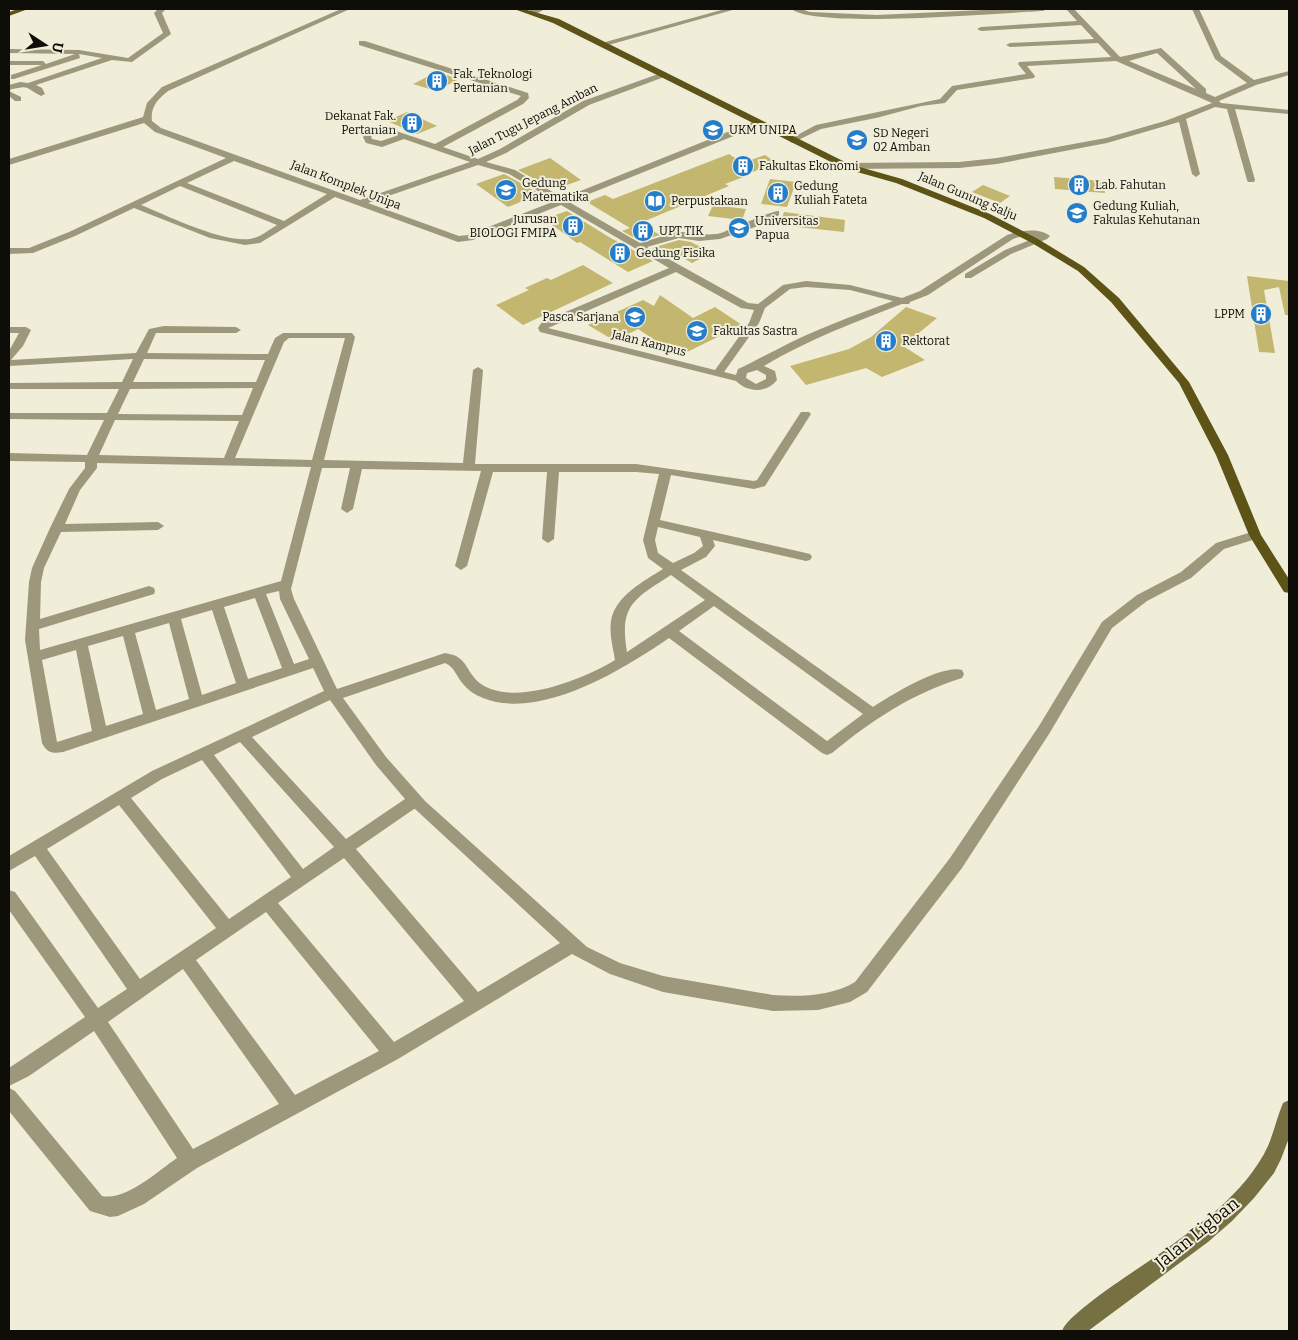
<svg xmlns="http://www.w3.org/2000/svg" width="1298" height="1340" viewBox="0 0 1298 1340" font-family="Bitter,serif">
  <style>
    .building { fill: #c3b66f }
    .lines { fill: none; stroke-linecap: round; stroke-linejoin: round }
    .minor { fill: #9d987b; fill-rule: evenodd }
    .secondary { fill: #777043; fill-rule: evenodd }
    .primary { fill: #5d5317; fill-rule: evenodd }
    .labels { text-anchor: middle; stroke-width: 4; stroke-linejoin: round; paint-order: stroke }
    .far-poi-label { font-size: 12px; fill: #0e0d07; stroke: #f0edd9; text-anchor: start }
    .far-street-label { font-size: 12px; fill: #0e0d07; stroke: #f0edd9 }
    .near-street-label { font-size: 18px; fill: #0e0d07; stroke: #f0edd9 }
  </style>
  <rect width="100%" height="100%" fill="#f0edd9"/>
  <path class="building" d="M437,72L459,79L436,91L413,84Z
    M407,112L437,126L417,134L387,121Z
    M729,154L738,160L746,157L751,160L765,155L777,163L742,176H746L725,184L729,186L640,223L660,235L640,241L622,231L630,228L587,202L605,195L613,199Z
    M550,158L581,180L561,187L550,181L547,186L518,170Z
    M504,174L508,176L540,194L508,207L476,184Z
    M1054,177L1103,181L1105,193L1055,189Z
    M770,179L796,182L787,207L761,204Z
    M983,185L1010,196L1000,203L972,192Z
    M713,205L746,209L742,220L708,216Z
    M567,211L609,237L653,261L628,272L580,242L577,243L544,219Z
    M784,212L845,220L844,232L780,225Z
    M679,240L691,242L712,253L692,263L673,252L666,255L652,248Z
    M583,265L613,283L523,325L496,305L529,290L525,288L547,278L551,280Z
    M1247,276L1289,281V315H1285L1279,287L1264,290L1275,353L1259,352Z
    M660,295L693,318L715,307L742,325L679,356L638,329L615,341L588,325L643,300L654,306Z
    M906,307L937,318L903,346L925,360L882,377L866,368L806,385L790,366L849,349L871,337Z"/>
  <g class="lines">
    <path class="minor" d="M158,9H166L162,13L171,34L132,62L112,60L36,85L42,88L45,94L41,96C24,87 30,85 9,90V85L20,82L28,83L102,58L79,54L80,58L14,79H11V75L42,65H9V61H43L46,64L75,54L9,53V49L79,50L128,58L163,33L154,13Z
      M341,9H350L168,91C158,99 150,107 152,121L161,128L360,200L470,162L404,139L382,147L366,143L363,137L369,130L390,129L435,144L517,100L521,96L359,45V41H365L528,93L529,98L523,104L443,147L478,159L500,149L583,101L661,73L665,75L664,77L589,105L506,153L486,162L515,170L563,198L755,121H761V125L569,202L640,243C652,240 666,234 678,232C692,231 705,237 721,233C732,229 773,210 779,211V215L755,227L720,239L699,241L679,238L647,247L748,303L758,304L783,285L806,281L850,285L902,298L920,291L1007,235C1019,231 1039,227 1050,236L1047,239L1011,254L971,278H965V274L1005,250L1035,238L1022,236L1013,239L928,295L910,302L909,304H902C855,322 807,340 764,366L775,371L777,380C767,393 748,393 736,381L540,332L538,328L542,322L669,268L561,205L473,240L458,242L335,197L260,243L245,245L210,238L134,208L75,236L33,253L9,254V248H29L69,232L226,158L155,132L144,123L9,165V159L143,117L147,103L162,87ZM374,134H389L396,136L381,141L372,139L371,137ZM234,161L327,194L284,221L187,183ZM478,165L509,174L555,201L468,235L459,236L368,203ZM180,186L277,225C270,229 262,236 254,238C229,246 166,215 141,205ZM676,272L741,308L754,310L749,323L715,370L548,328ZM806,287L850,290L893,301C853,316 813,330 776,350C763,356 751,363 738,369L736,375L724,372L759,323L765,308L790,289ZM757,370L766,375V379L756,384L746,378L747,373Z
      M535,9H545L536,14H530V10Z
      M725,9H736L605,46L598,44Z
      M791,9H801L810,12L877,15L1004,9H1047L1043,11C1000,13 818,29 791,9Z
      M1066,9H1074L1120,57L1161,48L1206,89V93L1215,97L1247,83L1215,59L1192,9H1199L1221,56L1254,80L1289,71V75L1256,85L1219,101L1221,103L1289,110V114L1235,109L1255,180L1254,182H1248L1247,180L1227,109L1215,107L1186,119L1200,174L1196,177L1192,174L1179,122L1107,143L997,164L959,168L846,169L842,166L846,163L959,162L997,158L1106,138L1165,121L1212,103L1116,61L1027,66L1035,76L1034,78L957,90L945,103L921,106L876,118L821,129L792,143L788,140L816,125L940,99L952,86L1026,74L1018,64L1019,62L1111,57L1098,43L1010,47L1006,45L1010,43L1094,39L1081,25L981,31L977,29L981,27L1077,21ZM1157,53L1196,89L1129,61Z
      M9,91L21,97V101H15L9,96Z
      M164,326L236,327L241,330L236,333H156L147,353L268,354L275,338L283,333H352L355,337L324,460L463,463L473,370L478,367L483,370L475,464H636L754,481L757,480L801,412H809L811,414L765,486L754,489L671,475L660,520L806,553L810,554L812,557L810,560L806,561L713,540L715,546L706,557L681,570L873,707C891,695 942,664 962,670L964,674L962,678C913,693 872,720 832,753L827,755L822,753L669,638C624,669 540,721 483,698C476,695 470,692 464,685C457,678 455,667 445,663L343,698L386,757L425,801L587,947L620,963L663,976L773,995C800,997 832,996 855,982L950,858L1039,726L1102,622L1137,595L1181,572L1216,543L1255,531L1261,535L1259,538L1224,549L1191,578L1147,601L1112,628L1049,734L962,868L867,992L850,1002L818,1010L773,1011L663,992L610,974L572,954L398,1059L197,1168L144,1204L118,1216L110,1217L90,1211L9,1111V1088L15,1091L102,1196C126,1201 158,1171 177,1158L94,1031L29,1076L9,1086V1068L85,1017L9,910V890L15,892L98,1008L127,989L35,856L9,871V856L152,771L324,691L313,668L63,752C53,754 47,753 42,743L25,640L29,582L32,568L50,528L69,489L85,468V462L9,461V453L87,455L104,420L9,419V413H107L119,389H9V383L122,382L133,359L9,366V351L19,333H9V327H26L31,330L23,346L11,360L136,353L149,329ZM289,338H345L312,460L235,458L284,342ZM144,359L265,360L256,382H133ZM253,388L242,415L118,414L130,389ZM115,420L239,421L224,458L99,455ZM97,463L311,467L281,581L40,650L39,629L154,594L155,591L154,588L149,586L40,619L41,582L44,568L61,532L158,530L164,526L158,522L65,524L80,490L97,468ZM322,468H350L341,509L347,513L353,509L362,469L481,471L455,566L461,570L467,566L493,472H547L542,539L548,543L554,539L559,472H636L659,474L643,540L648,558L663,569C644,581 615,596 611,621C609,634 613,647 615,660C584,679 515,707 481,684C471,678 467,663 459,658C456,655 449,654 445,653L337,689L294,599L291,589ZM658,527L700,537L703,546L694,553L673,563L658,553L655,540ZM671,575L705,600L627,652C619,605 634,599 671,575ZM279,591L280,599L309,659L294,664L266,594ZM255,598L282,668L248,679L224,607ZM714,606L863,714L827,741L679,631ZM212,610L236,683L202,695L181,619ZM169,623L189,699L156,710L135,633ZM123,636L143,714L106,726L88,646ZM76,650L92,731L57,742L42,660ZM330,700L376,765L405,799L346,839L252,737ZM240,742L334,847L303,869L214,755ZM202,760L291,877L229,919L131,798L162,779ZM119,805L216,928L140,979L47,849ZM414,809H415L560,943L478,992L356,849ZM344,858L464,1001L394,1042L278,903ZM266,912L379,1051L295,1095L196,960ZM183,969L279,1104L193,1149L108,1022Z"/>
    <path class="secondary" d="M1289,1100V1138L1281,1159L1274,1173L1254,1198L1232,1221L1208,1242L1088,1331H1062C1069,1311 1148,1263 1169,1247C1186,1235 1202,1222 1218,1209C1237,1192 1257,1170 1268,1146C1274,1132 1277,1117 1283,1103Z"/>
    <path class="primary" d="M18,9H28L9,16V12Z
      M514,9H524L559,19L849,164L902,179L990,214L1038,239L1084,267L1119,298L1189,382L1228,455L1261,535L1289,579V593L1284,592L1249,535L1216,455L1179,383L1111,302L1078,271L1032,243L984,218L896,183L843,168L553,23Z"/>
  </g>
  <defs>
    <g id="building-disc" transform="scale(1.125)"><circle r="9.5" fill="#237dca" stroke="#f0edd9"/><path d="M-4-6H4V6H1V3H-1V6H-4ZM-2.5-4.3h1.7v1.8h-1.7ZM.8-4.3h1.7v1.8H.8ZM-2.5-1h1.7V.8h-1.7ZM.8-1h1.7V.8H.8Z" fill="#fff"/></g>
    <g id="university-disc" transform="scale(1.125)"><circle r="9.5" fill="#237dca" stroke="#f0edd9"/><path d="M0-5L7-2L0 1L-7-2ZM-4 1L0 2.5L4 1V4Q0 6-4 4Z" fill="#fff"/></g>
    <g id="school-disc" transform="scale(1.125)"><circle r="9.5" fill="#237dca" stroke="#f0edd9"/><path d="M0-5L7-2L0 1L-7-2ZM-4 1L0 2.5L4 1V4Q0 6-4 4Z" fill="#fff"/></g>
    <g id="library-disc" transform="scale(1.125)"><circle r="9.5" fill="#237dca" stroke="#f0edd9"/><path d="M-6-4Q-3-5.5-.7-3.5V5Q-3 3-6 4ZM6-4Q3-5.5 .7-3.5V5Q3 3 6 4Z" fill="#fff"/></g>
  </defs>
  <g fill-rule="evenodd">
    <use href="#building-disc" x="437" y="81"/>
    <use href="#building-disc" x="412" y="123"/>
    <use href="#university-disc" x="713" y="130"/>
    <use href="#school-disc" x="857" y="140"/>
    <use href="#building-disc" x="743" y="166"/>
    <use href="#building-disc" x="1079" y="185"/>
    <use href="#university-disc" x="506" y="190"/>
    <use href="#building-disc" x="778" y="193"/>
    <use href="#library-disc" x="655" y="201"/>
    <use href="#university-disc" x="1077" y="213"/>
    <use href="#building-disc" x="573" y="226"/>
    <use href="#university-disc" x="739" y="228"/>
    <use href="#building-disc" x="643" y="231"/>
    <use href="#building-disc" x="620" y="253"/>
    <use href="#building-disc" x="1261" y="314"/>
    <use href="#university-disc" x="635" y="317"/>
    <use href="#university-disc" x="697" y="331"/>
    <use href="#building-disc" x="886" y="341"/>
  </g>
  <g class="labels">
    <g class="far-poi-label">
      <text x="453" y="78">Fak. Teknologi<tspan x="453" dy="14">Pertanian</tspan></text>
      <text x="396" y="120" text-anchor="end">Dekanat Fak.<tspan x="396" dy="14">Pertanian</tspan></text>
      <text x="729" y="134">UKM UNIPA</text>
      <text x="873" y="137">SD Negeri<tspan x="873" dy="14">02 Amban</tspan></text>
      <text x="759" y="170">Fakultas Ekonomi</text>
      <text x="522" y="187">Gedung<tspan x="522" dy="14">Matematika</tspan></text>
      <text x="1095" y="189">Lab. Fahutan</text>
      <text x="794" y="190">Gedung<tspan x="794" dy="14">Kuliah Fateta</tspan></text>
      <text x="671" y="205">Perpustakaan</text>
      <text x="1093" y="210">Gedung Kuliah,<tspan x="1093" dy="14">Fakulas Kehutanan</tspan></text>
      <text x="557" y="223" text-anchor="end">Jurusan<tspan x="557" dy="14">BIOLOGI FMIPA</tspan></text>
      <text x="755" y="225">Universitas<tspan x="755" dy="14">Papua</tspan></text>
      <text x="659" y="235">UPT TIK</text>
      <text x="636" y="257">Gedung Fisika</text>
      <text x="1245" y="318" text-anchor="end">LPPM</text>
      <text x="619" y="321" text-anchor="end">Pasca Sarjana</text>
      <text x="713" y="335">Fakultas Sastra</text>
      <text x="902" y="345">Rektorat</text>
    </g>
    <g class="far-street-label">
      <text transform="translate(533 119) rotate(-27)" y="4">Jalan Tugu Jepang Amban</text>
      <text transform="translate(346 185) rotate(21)" y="4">Jalan Komplek Unipa</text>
      <text transform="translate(968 196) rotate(23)" y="4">Jalan Gunung Salju</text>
      <text transform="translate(649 343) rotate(14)" y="4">Jalan Kampus</text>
    </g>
    <g class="near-street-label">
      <text transform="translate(1197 1233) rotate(-39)" y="6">Jalan Ligban</text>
    </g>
  </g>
  <rect width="1298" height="1340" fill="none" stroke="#0e0d07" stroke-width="20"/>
  <g transform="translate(45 45) rotate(102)" stroke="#f0edd9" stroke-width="4" paint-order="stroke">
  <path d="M0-4L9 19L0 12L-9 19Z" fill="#0e0d07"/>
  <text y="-8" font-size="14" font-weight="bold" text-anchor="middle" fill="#0e0d07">U</text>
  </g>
</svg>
